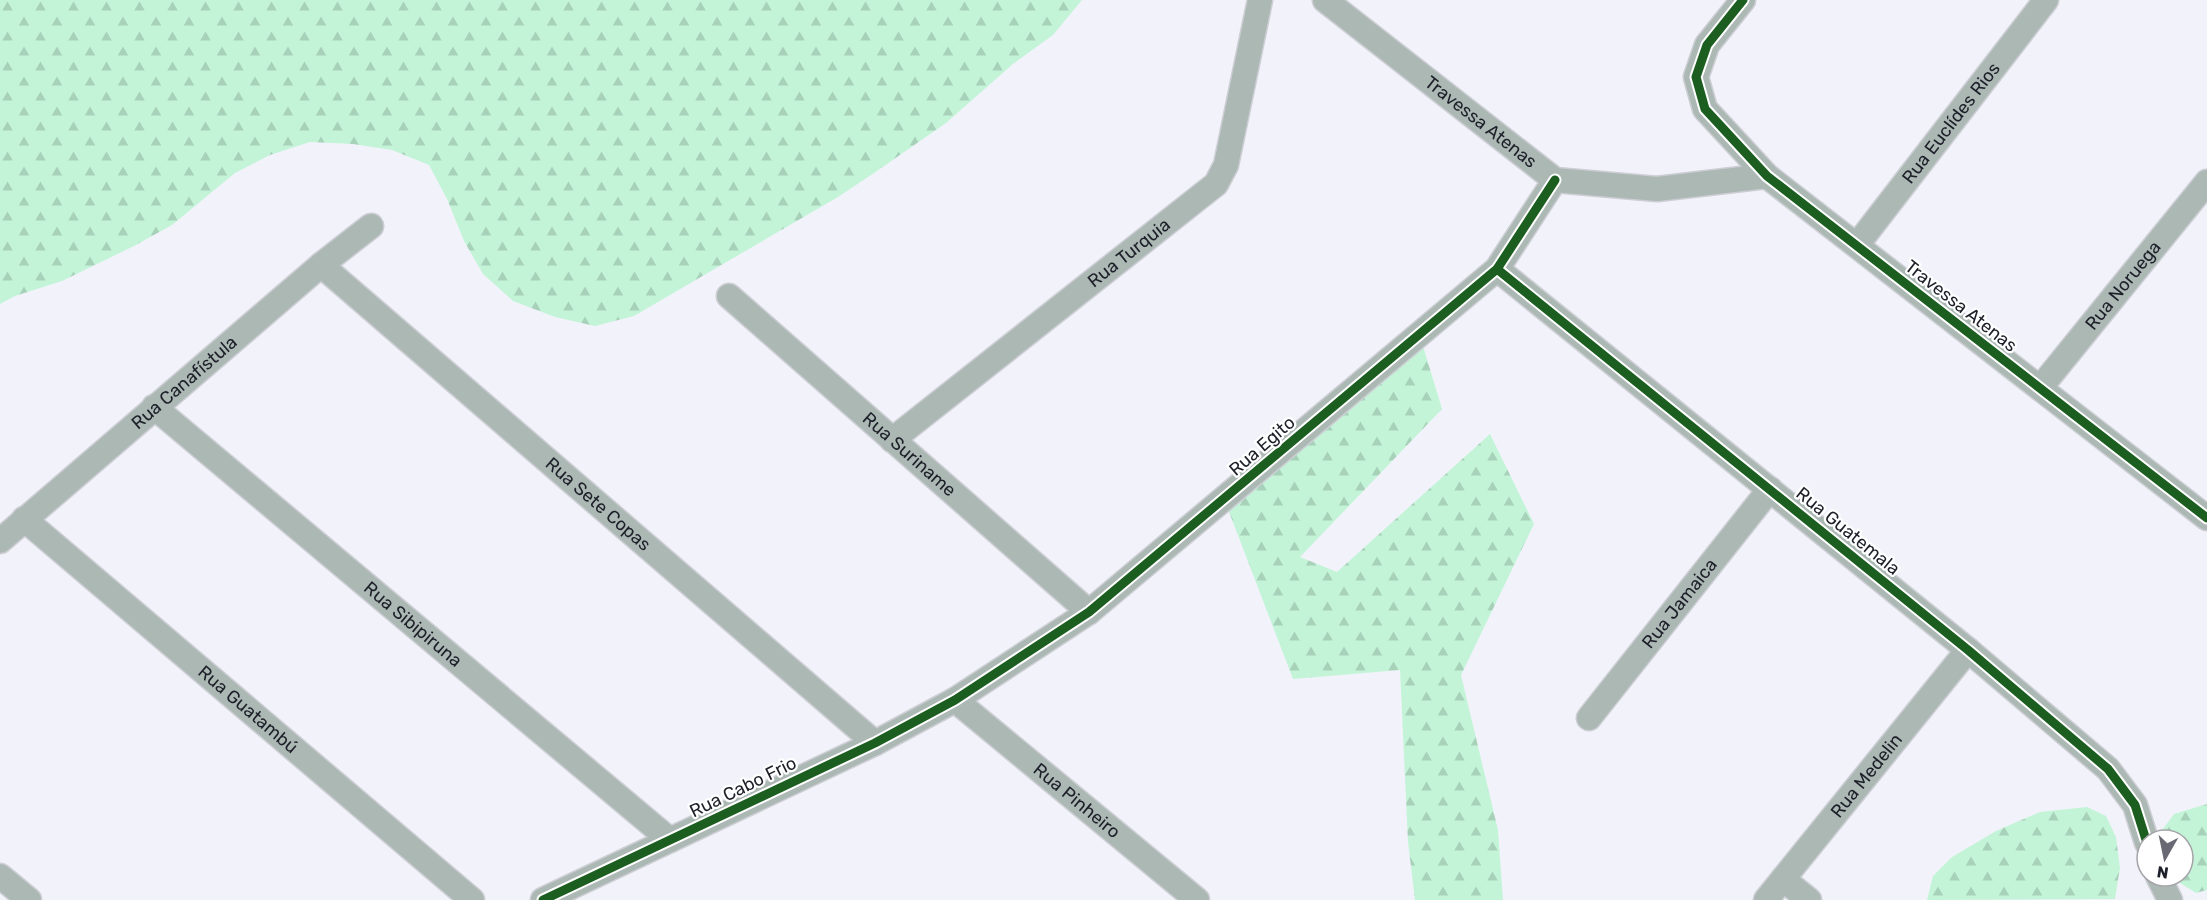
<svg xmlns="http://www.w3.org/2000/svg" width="2207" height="900" viewBox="0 0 2207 900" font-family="Rubik,sans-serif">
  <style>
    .forest { fill: url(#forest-firs) }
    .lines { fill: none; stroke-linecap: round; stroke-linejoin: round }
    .street-casing { stroke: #ccced4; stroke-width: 27 }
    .street { stroke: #acb8b4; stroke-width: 24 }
    .cycleway-casing { stroke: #fff; stroke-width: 13 }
    .cycleway { stroke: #1b5e20; stroke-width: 9 }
    .labels { text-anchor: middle; stroke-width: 4.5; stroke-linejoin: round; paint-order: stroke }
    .street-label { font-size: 18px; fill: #1d1f29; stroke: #fff }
  </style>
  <defs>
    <pattern id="forest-firs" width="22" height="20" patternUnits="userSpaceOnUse" patternTransform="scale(1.5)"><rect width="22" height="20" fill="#c3f4d8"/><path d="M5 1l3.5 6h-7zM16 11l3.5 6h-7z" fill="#a7d1b9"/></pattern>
  </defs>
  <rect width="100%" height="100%" fill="#f2f3fa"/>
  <path class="forest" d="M0,0H1082L1053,35L1013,64L946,123L874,173L838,197L634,316L595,326L555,317L513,301L483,274L464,241L447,199L429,165L392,150L353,144L310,142L270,155L235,173L172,225L134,246L62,281L15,296L0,304Z
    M1423,346L1442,409L1300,557L1337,572L1490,434L1534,524L1461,675L1498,830L1503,900H1415L1408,842L1400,670L1293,679L1226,504Z
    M2207,804V890L2196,893L2177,881L2174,876H2183V840H2162L2160,833L2174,814Z
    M2087,807L2106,816L2116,837L2120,868L2115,899L1927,900L1933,876L1952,857L1996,831L2040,812Z"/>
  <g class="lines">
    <g class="street-casing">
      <g id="street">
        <path id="s1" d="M1325,0L1555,180L1657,189L1767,176"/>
        <path d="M1743,0L1707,45L1696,77L1705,109L1767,176L2207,518"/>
        <path id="s2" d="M1857,245L2046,0"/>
        <path id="s3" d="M321,265L875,743"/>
        <path d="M1497,269L1968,650L2108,769L2135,805L2147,843"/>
        <path id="s4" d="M729,296L1089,612"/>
        <path id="s5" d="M2040,388L2207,182"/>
        <path id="s6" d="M154,407L670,840"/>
        <path id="s7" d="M892,440L1216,184L1226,165L1260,0"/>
        <path id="s8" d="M24,519L472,900"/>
        <path id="s9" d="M0,541L321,265L371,226"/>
        <path id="s10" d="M955,700L1197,900"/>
        <path id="s11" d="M1589,718L1770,489"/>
        <path d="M0,876L29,900"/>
        <path d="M2158,876L2170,900"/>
        <path d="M1783,879L1809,900"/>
        <path d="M543,900L875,743L955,700L1089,612L1497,269L1555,180"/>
        <path id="s12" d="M1766,900L1968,650"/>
      </g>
    </g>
    <use href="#street" class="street"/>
    <g class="cycleway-casing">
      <path id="cycleway" d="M1743,0L1707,45L1696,77L1705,109L1767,176L2207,518
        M1497,269L1968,650L2108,769L2135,805L2147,843
        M543,900L875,743L955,700L1089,612L1497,269L1555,180"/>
    </g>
    <use href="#cycleway" class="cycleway"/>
  </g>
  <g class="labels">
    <g class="street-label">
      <text dy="6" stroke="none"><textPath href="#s1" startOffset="198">Travessa Atenas</textPath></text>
      <text dy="6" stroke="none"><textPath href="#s2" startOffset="154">Rua Euclídes Rios</textPath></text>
      <text dy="6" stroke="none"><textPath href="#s7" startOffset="302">Rua Turquia</textPath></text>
      <text dy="6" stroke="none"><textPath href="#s5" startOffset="132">Rua Noruega</textPath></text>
      <text transform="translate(1961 306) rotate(38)" y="6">Travessa Atenas</text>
      <text dy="6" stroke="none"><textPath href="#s9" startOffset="243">Rua Canafístula</textPath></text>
      <text transform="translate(1262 446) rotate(-41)" y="6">Rua Egito</text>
      <text dy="6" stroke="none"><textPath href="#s4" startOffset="240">Rua Suriname</textPath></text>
      <text dy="6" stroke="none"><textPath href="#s3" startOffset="366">Rua Sete Copas</textPath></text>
      <text transform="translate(1848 531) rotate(39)" y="6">Rua Guatemala</text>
      <text dy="6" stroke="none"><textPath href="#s11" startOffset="146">Rua Jamaica</textPath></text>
      <text dy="6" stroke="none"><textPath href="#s6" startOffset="338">Rua Sibipiruna</textPath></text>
      <text dy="6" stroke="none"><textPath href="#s8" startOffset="294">Rua Guatambú</textPath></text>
      <text dy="6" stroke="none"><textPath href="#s12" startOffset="160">Rua Medelin</textPath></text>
      <text transform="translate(743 787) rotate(-26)" y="6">Rua Cabo Frio</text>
      <text dy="6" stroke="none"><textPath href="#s10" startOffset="158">Rua Pinheiro</textPath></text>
    </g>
  </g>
  <g transform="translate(2165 858) rotate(189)"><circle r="28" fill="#ffffff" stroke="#a5a5a9" stroke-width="1.5"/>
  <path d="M0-4.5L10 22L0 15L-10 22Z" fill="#686972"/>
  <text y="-9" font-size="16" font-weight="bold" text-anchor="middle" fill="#1d1f29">N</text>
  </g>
</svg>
